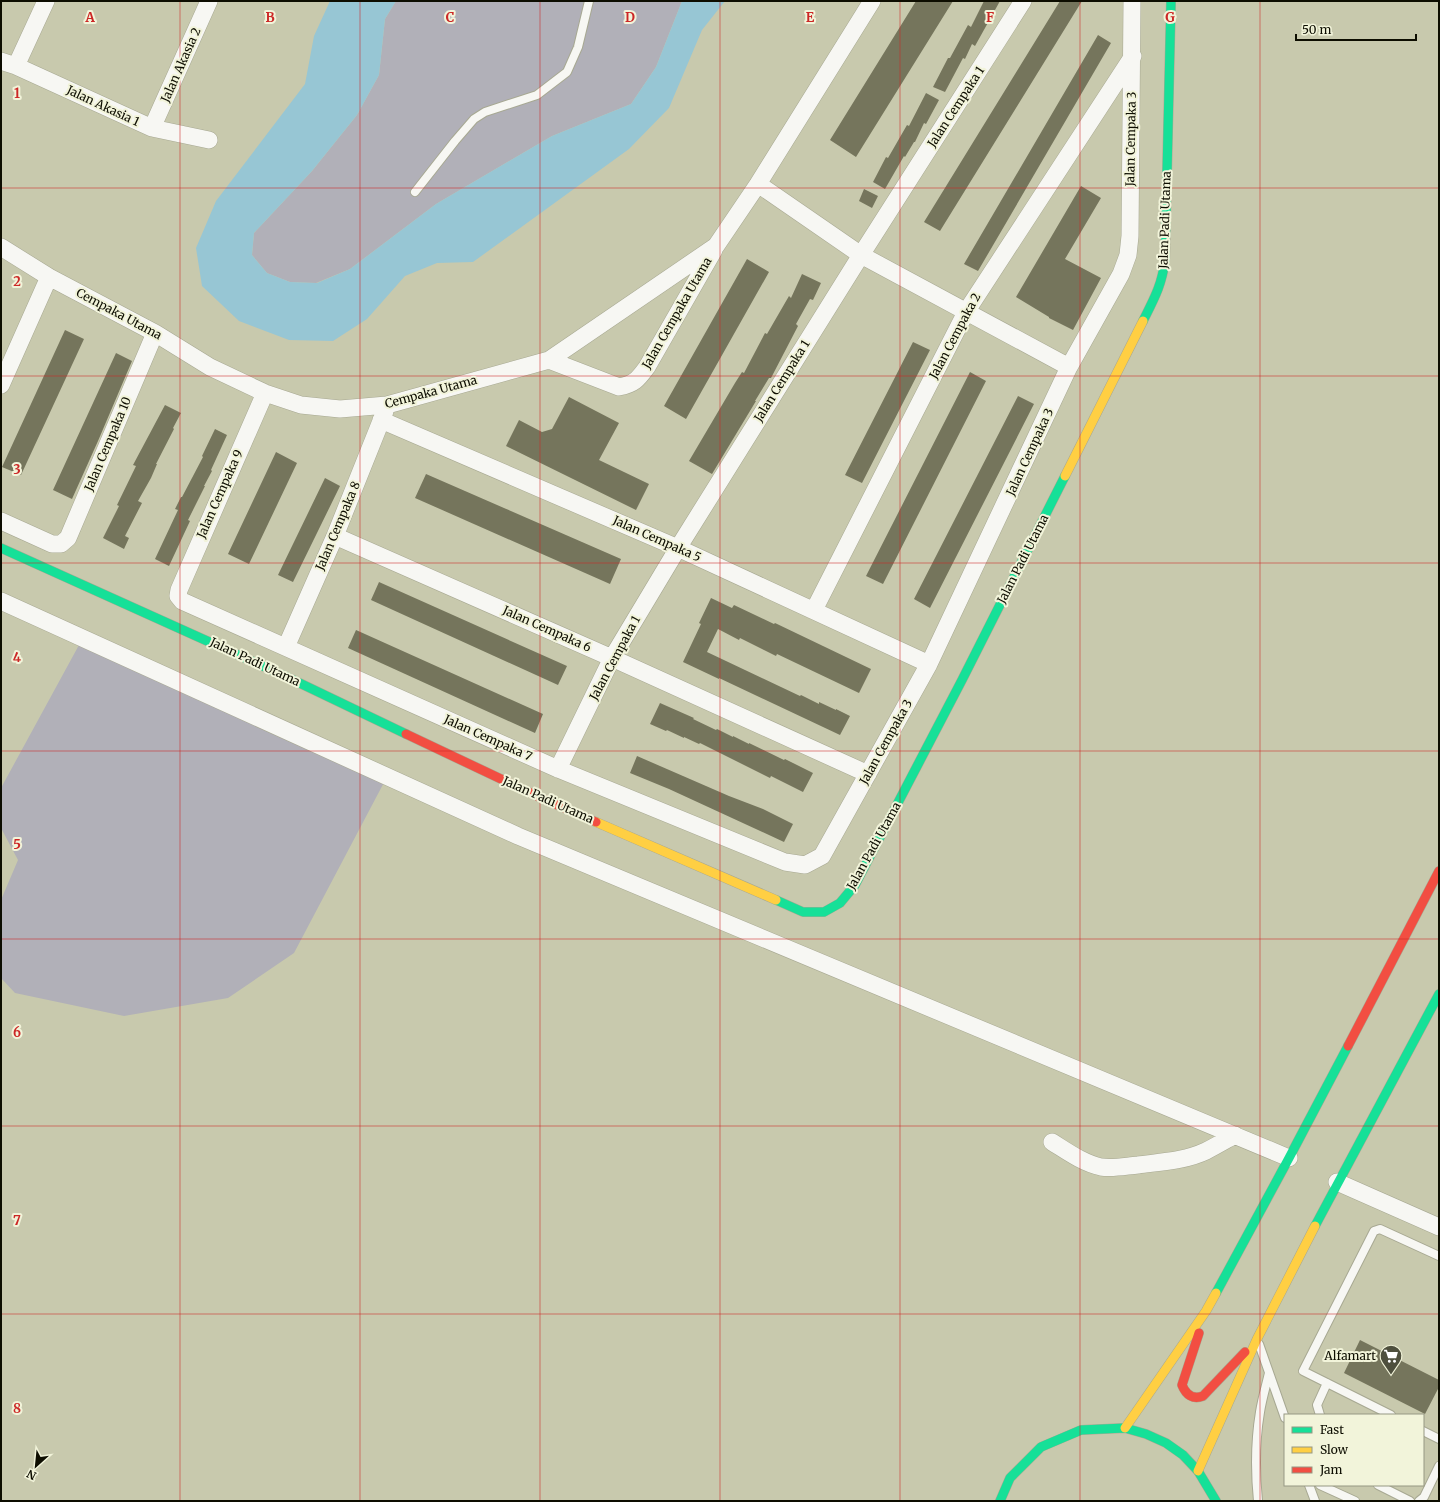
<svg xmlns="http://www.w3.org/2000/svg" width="1440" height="1502" viewBox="0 0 1440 1502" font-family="Merriweather,serif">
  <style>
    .green { fill: #b1b0b8 }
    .water { fill: #97c6d4 }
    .building { fill: #75755c }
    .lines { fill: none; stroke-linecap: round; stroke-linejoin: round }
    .lane-casing { stroke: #a7a892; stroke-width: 10 }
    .street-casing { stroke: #a7a892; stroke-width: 18 }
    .fast-casing { stroke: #a7a892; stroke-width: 10 }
    .slow-casing { stroke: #a7a892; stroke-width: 10 }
    .jam-casing { stroke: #a7a892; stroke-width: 10 }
    .lane { stroke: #f7f7f3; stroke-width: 8 }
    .street { stroke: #f7f7f3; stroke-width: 17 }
    .fast { stroke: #16e098; stroke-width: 9 }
    .slow { stroke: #ffcf43; stroke-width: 9 }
    .jam { stroke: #f24e42; stroke-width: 9 }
    .grid { fill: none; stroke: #cc2726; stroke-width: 1; stroke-opacity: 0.55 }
    .labels { text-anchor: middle; stroke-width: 4; stroke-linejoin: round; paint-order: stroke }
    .street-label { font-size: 12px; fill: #0d0d00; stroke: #f2f4da }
    .poi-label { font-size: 12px; fill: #0d0d00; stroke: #f2f4da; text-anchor: end }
    .grid-label { font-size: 13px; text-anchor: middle; font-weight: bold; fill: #cc2726; stroke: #f2f4da; stroke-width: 4; stroke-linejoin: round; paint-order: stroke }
  </style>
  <rect width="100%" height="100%" fill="#c8c9ad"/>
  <path class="green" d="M396,1H682L656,67L631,104L552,136L436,204L350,269L316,283L290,282L267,273L252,255L254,233L312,171L357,115L379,75L385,19Z
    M85,634L389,773L294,953L228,998L124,1016L15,993L1,978V900L18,860L1,828V788Z"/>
  <path class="water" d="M330,1H396L385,19L379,75L357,115L312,171L254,233L252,255L267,273L290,282L317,283L350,269L436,204L552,136L631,104L656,67L682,1H725L702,30L669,108L629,149L473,262L437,263L405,276L367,319L333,341L289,340L239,321L202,286L196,248L216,201L305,84L314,36Z"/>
  <path class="building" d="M916,1H953L856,157L830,140Z
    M984,1H1000L975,46L972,44L965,59L963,58L945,92L933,87L948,58H950L968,25L971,27Z
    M1060,1H1082L940,231L924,222Z
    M1098,35L1111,43L978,271L964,264Z
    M926,93L939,100L926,124L924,123L915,142H914L905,157L904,156L885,189L873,182L886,157L888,158L907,125L909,126Z
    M1081,186L1101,198L1065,259L1101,278L1073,330L1049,318V317L1016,297Z
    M864,189L878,196L872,208L859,201Z
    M747,259L769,272L686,419L664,406Z
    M802,274L821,283L813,300L810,299L796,324L798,326L771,378H769L755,401H756L712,474L689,461L735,383L742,372L744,373L765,333L767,334L789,296L791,298Z
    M65,330L84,339L21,475L2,467Z
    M913,342L930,350L862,483L845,475Z
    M116,353L132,361L98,441L72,499L53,490Z
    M970,372L986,381L883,584L866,576Z
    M1018,396L1034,404L930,608L914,599Z
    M569,397L619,423L599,460L649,484L636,510L506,446L519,420L542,432L552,429Z
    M165,405L181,413L173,428L174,429L156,464H157L151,478L138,501L142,503L125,536L129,538L124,549L103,538L119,506L117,505L136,466L133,465Z
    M215,429L227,435L211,470L212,471L204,486H205L188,520L190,521L169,566L155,559L178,510L175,509L181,497H182L203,457L202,456Z
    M276,452L297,463L249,564L228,554Z
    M426,474L621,559L610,584L415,498Z
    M325,478L340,486L293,582L278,575Z
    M379,582L567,666L558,685L371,600Z
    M711,598L732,608L734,605L774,624L775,623L871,669L859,693L777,654L776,656L740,638L739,640L718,629L707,652L800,696L801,695L819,704V702L836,710V709L850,716L840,735L719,678V679L683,662L701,624L699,623Z
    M356,630L543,714L535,733L348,648Z
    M660,703L694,718L693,719L716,730L717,729L733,737V736L749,744V743L784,760L785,759L813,773L803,792L771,776L770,778L700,743L699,744L684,737V738L667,730L666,731L650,724Z
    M637,756L729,796L763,809L793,824L784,842L669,789L630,773Z
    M1360,1340L1439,1380V1387L1425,1414L1344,1373Z"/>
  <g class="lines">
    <g class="lane-casing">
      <path id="lane" d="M415,192L455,141L474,119L485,112L537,95L567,72L578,47L589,1
        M1259,1344L1285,1418
        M1320,1415L1317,1405L1327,1383
        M1391,1415L1303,1371L1374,1231L1380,1229L1439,1256
        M1423,1431L1439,1439
        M1309,1485L1315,1501
        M1320,1485L1355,1501
        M1378,1485L1410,1501
        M1258,1501C1255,1471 1255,1442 1260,1412C1262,1399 1266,1386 1269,1373
        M1419,1501L1424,1497L1439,1466"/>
    </g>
    <g class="street-casing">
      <path id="street" d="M1,61L16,66L152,128L209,140
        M16,66L46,1
        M152,128L209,1
        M758,184L861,255L1069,367
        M1,247L49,277L155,333L210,367L265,393L301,405L340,409L387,405L549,360L716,246L758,184L872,1
        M549,360L619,387C635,384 638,379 647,367L714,250
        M1,385L49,277
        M265,393L179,590L178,596L182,601L558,769L785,862L805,865L822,856L929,664L1069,367L1121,274L1128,255L1130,236L1132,1
        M381,420L678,548L929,664
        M1,521L52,544H61L68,538L155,333
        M335,536L612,658L868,774
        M1,601L518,836L1289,1158
        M814,610L966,312L1133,56
        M286,647L335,536L385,411
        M558,769L612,658L678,548L861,255L1023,1
        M1052,1142C1068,1152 1083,1163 1101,1167C1113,1169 1126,1166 1138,1165C1160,1162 1185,1161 1206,1151C1216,1146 1226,1140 1235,1135
        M1337,1182L1439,1227"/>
    </g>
    <g class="fast-casing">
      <path id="fast" d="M1143,321C1154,299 1162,285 1165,260L1171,1
        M1,548L287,677L406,734
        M776,900L803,912H824L840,903L855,885L962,680L1065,476
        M1315,1226L1439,994
        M1216,1293L1289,1158L1348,1046
        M1000,1501L1010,1478L1041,1447L1081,1430L1125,1428L1146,1434L1166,1443L1183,1455L1198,1471L1216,1501"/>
    </g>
    <g class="slow-casing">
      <path id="slow" d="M1065,476L1143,321
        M596,822L776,900
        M1125,1428L1206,1311L1216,1293
        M1198,1471L1257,1339L1315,1226"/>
    </g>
    <g class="jam-casing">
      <path id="jam" d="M406,734L539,797L596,822
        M1348,1046L1439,871
        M1199,1333L1182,1385C1186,1395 1193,1400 1203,1396L1245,1352"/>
    </g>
    <use href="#lane" class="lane"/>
    <use href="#street" class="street"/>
    <use href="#fast" class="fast"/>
    <use href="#slow" class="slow"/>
    <use href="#jam" class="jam"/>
  </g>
  <path class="grid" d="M180,1V1501M360,1V1501M540,1V1501M720,1V1501M900,1V1501M1080,1V1501M1260,1V1501M1,188H1439M1,376H1439M1,563H1439M1,751H1439M1,939H1439M1,1126H1439M1,1314H1439"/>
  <defs>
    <g id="supermarket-pin" transform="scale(1.15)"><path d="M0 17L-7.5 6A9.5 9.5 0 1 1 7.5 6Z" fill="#4e4f3d" stroke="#f2f4da"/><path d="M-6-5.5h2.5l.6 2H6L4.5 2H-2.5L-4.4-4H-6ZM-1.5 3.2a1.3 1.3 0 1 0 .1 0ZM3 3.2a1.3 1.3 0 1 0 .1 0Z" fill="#fff"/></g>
  </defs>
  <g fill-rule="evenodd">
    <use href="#supermarket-pin" x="1391" y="1356"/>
  </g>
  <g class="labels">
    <g class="street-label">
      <text transform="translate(181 65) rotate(-66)" y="4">Jalan Akasia 2</text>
      <text transform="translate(103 106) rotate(25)" y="4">Jalan Akasia 1</text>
      <text transform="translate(956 107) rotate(-57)" y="4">Jalan Cempaka 1</text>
      <text transform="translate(1131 139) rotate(-89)" y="4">Jalan Cempaka 3</text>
      <text transform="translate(1165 220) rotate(-88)" y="4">Jalan Padi Utama</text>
      <text transform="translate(677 313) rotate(-60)" y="4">Jalan Cempaka Utama</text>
      <text transform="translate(119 314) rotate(28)" y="4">Cempaka Utama</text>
      <text transform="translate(955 336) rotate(-62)" y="4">Jalan Cempaka 2</text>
      <text transform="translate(782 381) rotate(-58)" y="4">Jalan Cempaka 1</text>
      <text transform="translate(431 392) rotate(-15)" y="4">Cempaka Utama</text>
      <text transform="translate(108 444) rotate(-67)" y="4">Jalan Cempaka 10</text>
      <text transform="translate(1030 452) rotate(-65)" y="4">Jalan Cempaka 3</text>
      <text transform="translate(220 494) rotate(-66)" y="4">Jalan Cempaka 9</text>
      <text transform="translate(338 526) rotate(-67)" y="4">Jalan Cempaka 8</text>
      <text transform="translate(657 539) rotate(24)" y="4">Jalan Cempaka 5</text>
      <text transform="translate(1023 559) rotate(-63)" y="4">Jalan Padi Utama</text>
      <text transform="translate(547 629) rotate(24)" y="4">Jalan Cempaka 6</text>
      <text transform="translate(615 658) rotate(-62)" y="4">Jalan Cempaka 1</text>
      <text transform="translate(255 662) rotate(25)" y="4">Jalan Padi Utama</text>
      <text transform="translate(488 738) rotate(24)" y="4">Jalan Cempaka 7</text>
      <text transform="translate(886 742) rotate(-61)" y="4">Jalan Cempaka 3</text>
      <text transform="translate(548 800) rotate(24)" y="4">Jalan Padi Utama</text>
      <text transform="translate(874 846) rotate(-61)" y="4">Jalan Padi Utama</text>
    </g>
    <g class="poi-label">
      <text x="1376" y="1360">Alfamart</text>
    </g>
  </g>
  <g class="grid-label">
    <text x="90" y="22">A</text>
    <text x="270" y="22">B</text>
    <text x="450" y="22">C</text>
    <text x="630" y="22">D</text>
    <text x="810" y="22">E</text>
    <text x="990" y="22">F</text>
    <text x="1170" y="22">G</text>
    <text x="17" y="98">1</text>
    <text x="17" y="286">2</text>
    <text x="17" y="474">3</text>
    <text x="17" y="662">4</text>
    <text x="17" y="849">5</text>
    <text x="17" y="1037">6</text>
    <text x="17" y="1225">7</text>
    <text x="17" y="1413">8</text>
  </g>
  <rect width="1440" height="1502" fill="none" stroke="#0d0d00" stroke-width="4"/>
  <rect x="1284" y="1414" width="140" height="72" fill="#f2f4da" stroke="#969883"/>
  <rect x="1292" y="1427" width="20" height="6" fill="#16e098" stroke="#969883"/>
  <text x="1320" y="1434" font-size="12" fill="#0d0d00">Fast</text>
  <rect x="1292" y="1447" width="20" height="6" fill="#ffcf43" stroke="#969883"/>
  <text x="1320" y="1454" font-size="12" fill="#0d0d00">Slow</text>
  <rect x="1292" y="1467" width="20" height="6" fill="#f24e42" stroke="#969883"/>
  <text x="1320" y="1474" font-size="12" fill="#0d0d00">Jam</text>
  <g transform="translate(36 1466) rotate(207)" stroke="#f2f4da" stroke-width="3" paint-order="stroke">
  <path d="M0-3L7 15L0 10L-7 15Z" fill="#0d0d00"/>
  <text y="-6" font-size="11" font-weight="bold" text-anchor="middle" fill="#0d0d00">N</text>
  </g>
  <path d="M1296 34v6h120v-6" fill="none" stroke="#0d0d00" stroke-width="2"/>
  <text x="1302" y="34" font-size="12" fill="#0d0d00" stroke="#f2f4da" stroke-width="3" paint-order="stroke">50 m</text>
</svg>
